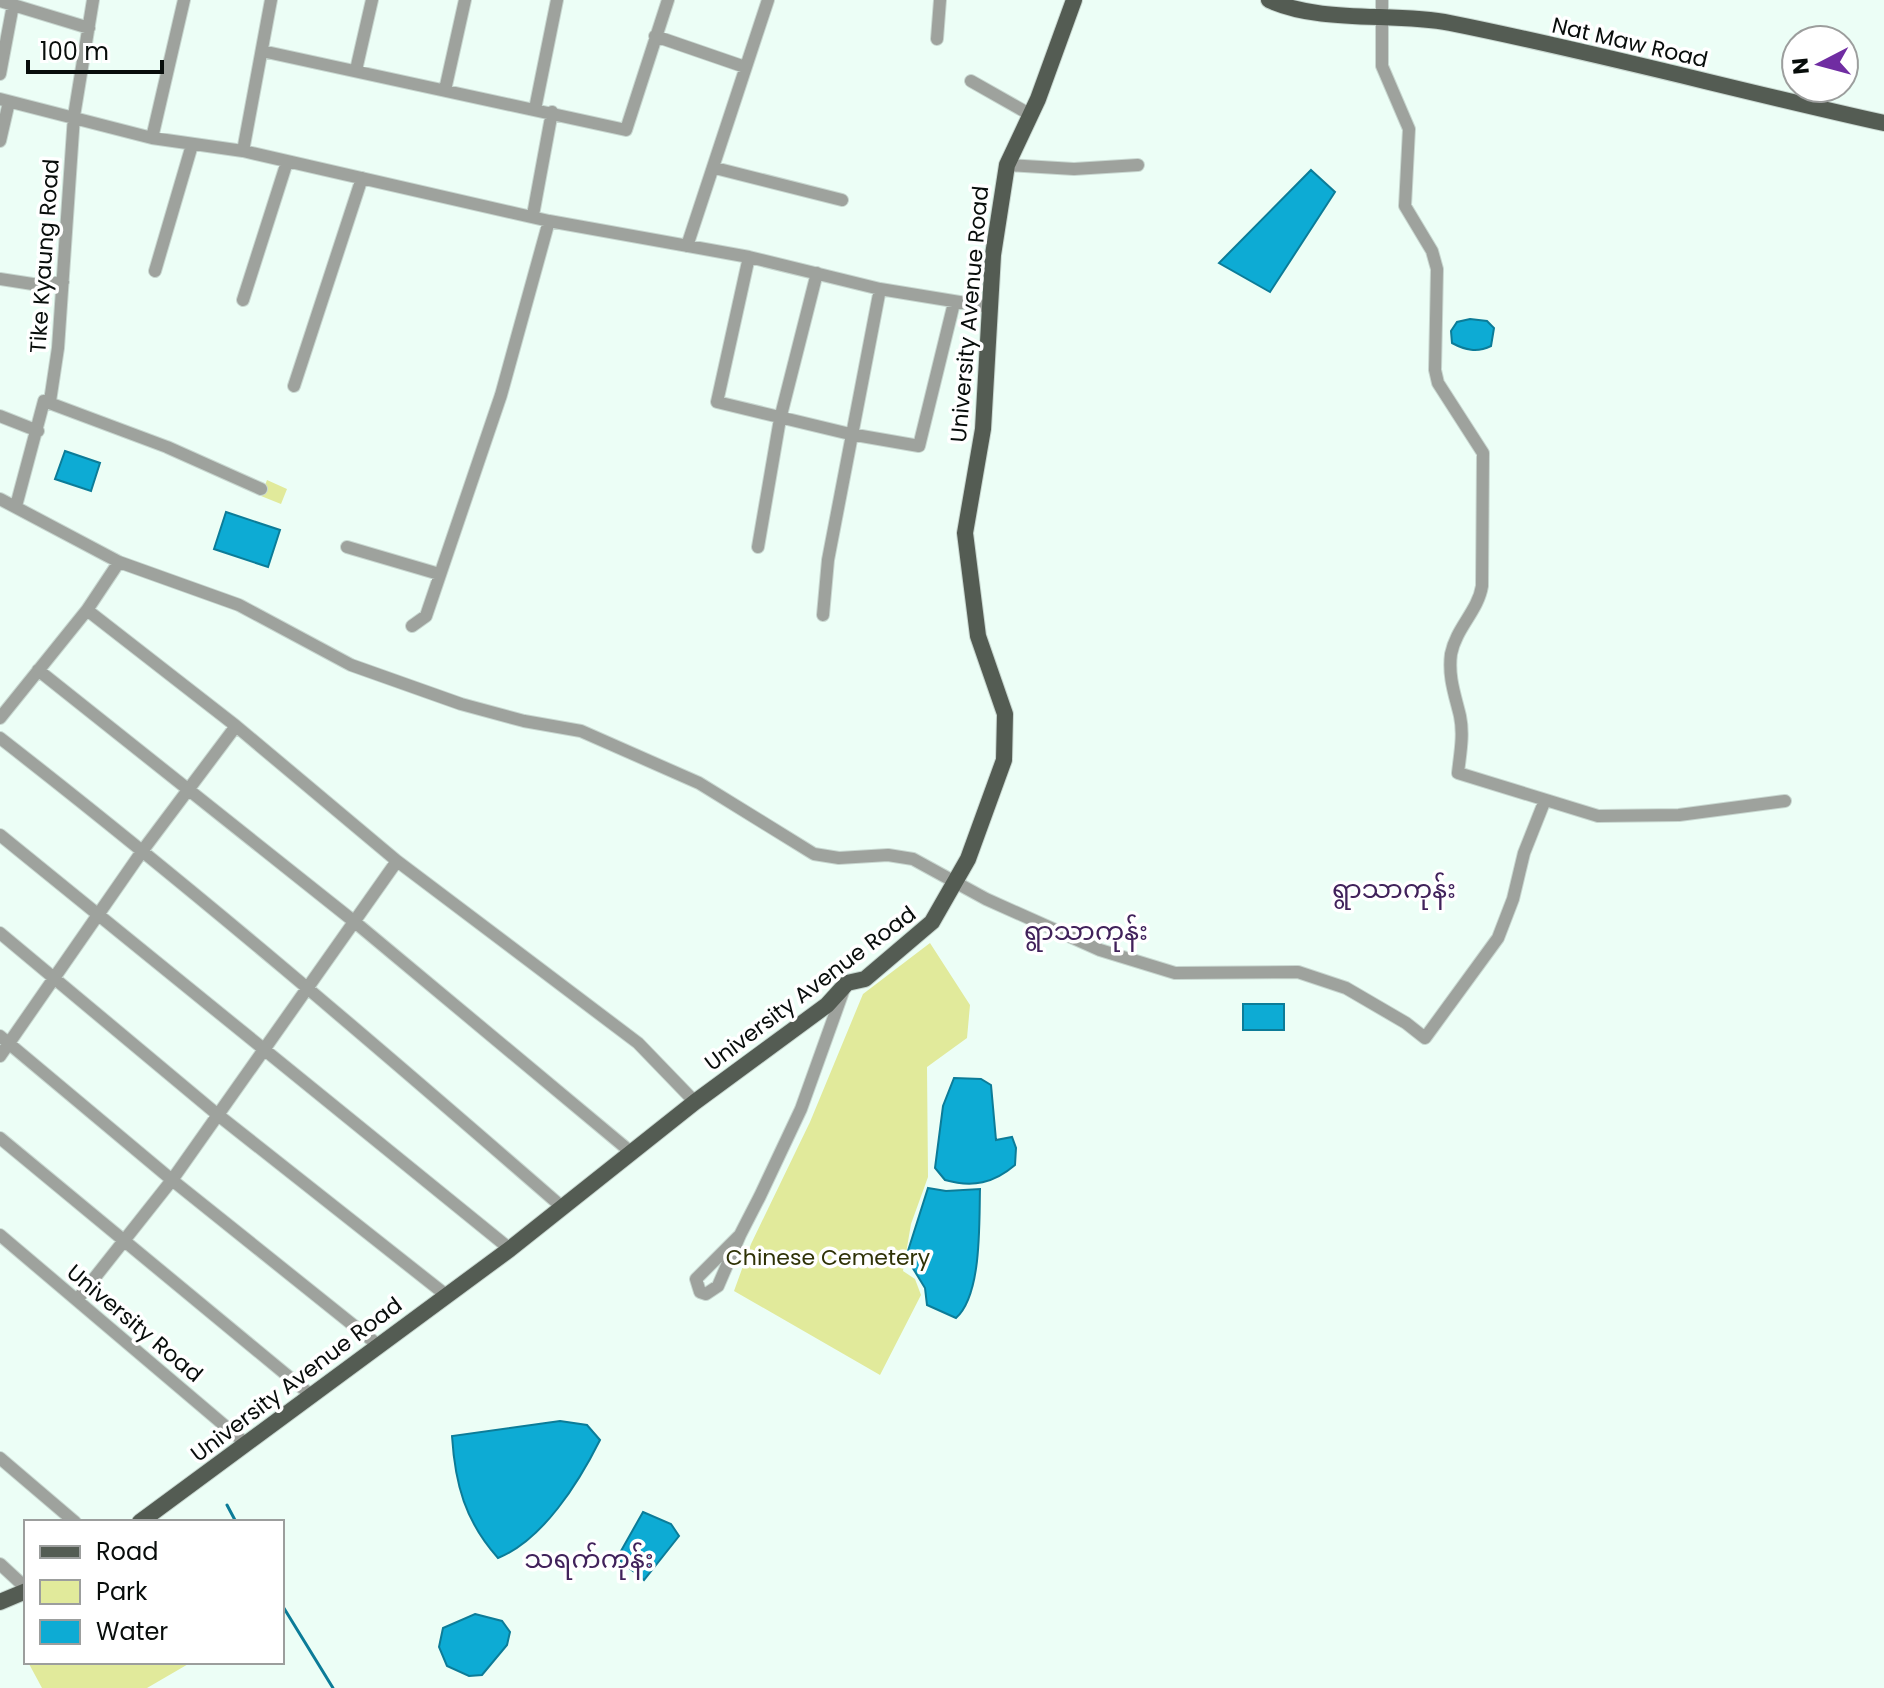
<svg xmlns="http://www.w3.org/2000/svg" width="1884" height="1688" viewBox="0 0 1884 1688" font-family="Poppins,'Noto Sans Myanmar',sans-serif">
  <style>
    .green { fill: #e1ea9b }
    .water { fill: #0dabd4; stroke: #0c7c98; stroke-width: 2 }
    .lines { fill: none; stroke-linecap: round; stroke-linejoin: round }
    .stream { stroke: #0c7c98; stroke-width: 3 }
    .minor-casing { stroke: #c8d7d0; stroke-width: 14 }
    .major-casing { stroke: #c8d7d0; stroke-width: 18 }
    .minor { stroke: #9ea29d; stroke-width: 12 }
    .major { stroke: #545c53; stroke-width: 16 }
    .labels { text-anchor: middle; stroke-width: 7; stroke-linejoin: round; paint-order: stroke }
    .street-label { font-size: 22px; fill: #080d0b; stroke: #fff }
    .park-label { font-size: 22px; fill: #2f3206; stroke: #fff }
    .quarter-label { font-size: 26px; fill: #41225b; stroke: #fff }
  </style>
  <rect width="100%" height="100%" fill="#ecfef6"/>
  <path class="green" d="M267,480L287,489L281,504L261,496Z
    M930,943L970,1005L967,1038L927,1067L928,1177L911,1224L903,1271L915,1279L921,1295L880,1375L734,1291L751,1244L810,1122L863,994Z
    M28,1662H189L190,1663L147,1688H42Z"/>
  <path class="water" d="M1311,170L1335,192L1270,292L1219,263Z
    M1470,319L1487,321L1494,328L1491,346C1477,353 1465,350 1452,343L1451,331L1457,322Z
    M65,451L100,463L91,491L55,479Z
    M226,512L280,530L268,567L214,549Z
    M1243,1004H1284V1030H1243Z
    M954,1078L981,1079L991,1085L996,1140L1012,1137L1016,1148L1015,1165C994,1183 973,1188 945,1180L935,1168L943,1106Z
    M928,1188L946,1191L980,1189C979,1223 982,1295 956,1318L927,1305L925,1288L906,1257Z
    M560,1421L587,1425L600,1440C579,1482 543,1540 498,1558C465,1521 455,1484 452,1436Z
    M643,1512L671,1524L679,1536L644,1580L617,1558Z
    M475,1614L502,1621L510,1632L507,1645L482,1675L469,1676L447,1666L439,1647L443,1628Z"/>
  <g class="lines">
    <path class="stream" d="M227,1505L236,1522
      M282,1605L333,1688"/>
    <g class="minor-casing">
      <path id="minor" d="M1382,0V66L1409,129L1405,206L1432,251L1437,269L1435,370L1438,383L1483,453L1482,586C1478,611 1456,628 1451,654C1448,677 1455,695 1460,716C1464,735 1460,754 1458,773L1598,816L1679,815L1785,801
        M0,1L89,28
        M655,36L745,67
        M937,39L940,0
        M262,51L626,130L668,0
        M356,70L372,0
        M0,74L13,5
        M971,81L1031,115
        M445,90L465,0
        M0,99L152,138L243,151L549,221L749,257L880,289L990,307
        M535,109L557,0
        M152,138L184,0
        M0,141L9,102
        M243,151L271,0
        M1007,165L1074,169L1138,165
        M715,168L842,200
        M533,215L552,112
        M687,246L768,0
        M749,257L717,402L850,434L919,446L954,303
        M155,271L192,145
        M0,279L39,285L63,282
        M243,300L287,162
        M294,386L362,178
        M44,401L167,447L261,489
        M0,416L38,431
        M0,499L119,562L239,605L351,665L461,704L524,721L581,731L699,783L814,854L839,858L888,855L913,859L986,899L1100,950L1175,973L1298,972L1346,988L1406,1023L1425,1038L1498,938L1513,899L1524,853L1545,800
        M16,506L44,401H50L58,348L74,116L93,0
        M347,547L439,574
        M758,547L780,419L817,273
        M87,610L236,726L397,861L638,1043L695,1102
        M823,615L828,560L880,289
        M412,626L426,616L501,395L549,221
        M38,670L356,923L632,1153
        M0,718L87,610L119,562
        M0,738C193,888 378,1047 562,1207
        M0,835L510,1249
        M0,933L218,1115L446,1295
        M0,1036L172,1180L378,1345
        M0,1056L143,850L236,726
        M0,1138L312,1396
        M0,1235L244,1442
        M740,1235L718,1286L706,1294L700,1292L696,1279L740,1235L760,1196L801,1109L844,989
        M77,1300L172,1180L397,861
        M0,1458L75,1522
        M0,1564L26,1588"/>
    </g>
    <g class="major-casing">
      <path id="major" d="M1269,0C1322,24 1394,12 1450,23C1596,52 1739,91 1884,123
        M140,1522L510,1249L695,1102L827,1005L847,983L865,979L932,922L968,859L1004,760L1005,714L978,636L965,533L983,429L993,255L1007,165L1038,99L1074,0
        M0,1602L26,1591"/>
    </g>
    <use href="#minor" class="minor"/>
    <use href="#major" class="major"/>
  </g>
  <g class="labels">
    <g class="street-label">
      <text transform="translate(1630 42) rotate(13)" y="8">Nat Maw Road</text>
      <text transform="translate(44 256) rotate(-86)" y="8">Tike Kyaung Road</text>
      <text transform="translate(969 314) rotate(-85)" y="8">University Avenue Road</text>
      <text transform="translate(810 988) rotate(-37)" y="8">University Avenue Road</text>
      <text transform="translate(135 1323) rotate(40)" y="8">University Road</text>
      <text transform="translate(296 1379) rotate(-37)" y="8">University Avenue Road</text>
    </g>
    <g class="park-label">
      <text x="828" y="1265">Chinese Cemetery</text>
    </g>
    <g class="quarter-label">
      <text x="1394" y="898">ရွာသာကုန်း</text>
      <text x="1086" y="940">ရွာသာကုန်း</text>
      <text x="589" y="1568">သရက်ကုန်း</text>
    </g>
  </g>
  <rect x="24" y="1520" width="260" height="144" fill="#ffffff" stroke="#9c9e9d" stroke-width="2"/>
  <rect x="40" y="1546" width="40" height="12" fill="#545c53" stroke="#9c9e9d" stroke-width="2"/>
  <text x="96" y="1560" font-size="24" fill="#080d0b">Road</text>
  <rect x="40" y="1580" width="40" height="24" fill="#e1ea9b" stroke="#9c9e9d" stroke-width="2"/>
  <text x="96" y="1600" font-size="24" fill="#080d0b">Park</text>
  <rect x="40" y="1620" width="40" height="24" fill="#0dabd4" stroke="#9c9e9d" stroke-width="2"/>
  <text x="96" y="1640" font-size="24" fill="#080d0b">Water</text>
  <g transform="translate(1820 64) rotate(264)"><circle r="38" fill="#ffffff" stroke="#9c9e9d" stroke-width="2"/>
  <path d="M0-6L14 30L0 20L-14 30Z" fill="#702da2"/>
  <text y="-12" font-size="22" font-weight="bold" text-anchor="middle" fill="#080d0b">N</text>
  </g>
  <path d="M28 60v12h134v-12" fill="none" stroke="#080d0b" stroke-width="4"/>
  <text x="40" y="60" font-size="24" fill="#080d0b" stroke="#ffffff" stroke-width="6" paint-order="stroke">100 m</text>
</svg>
